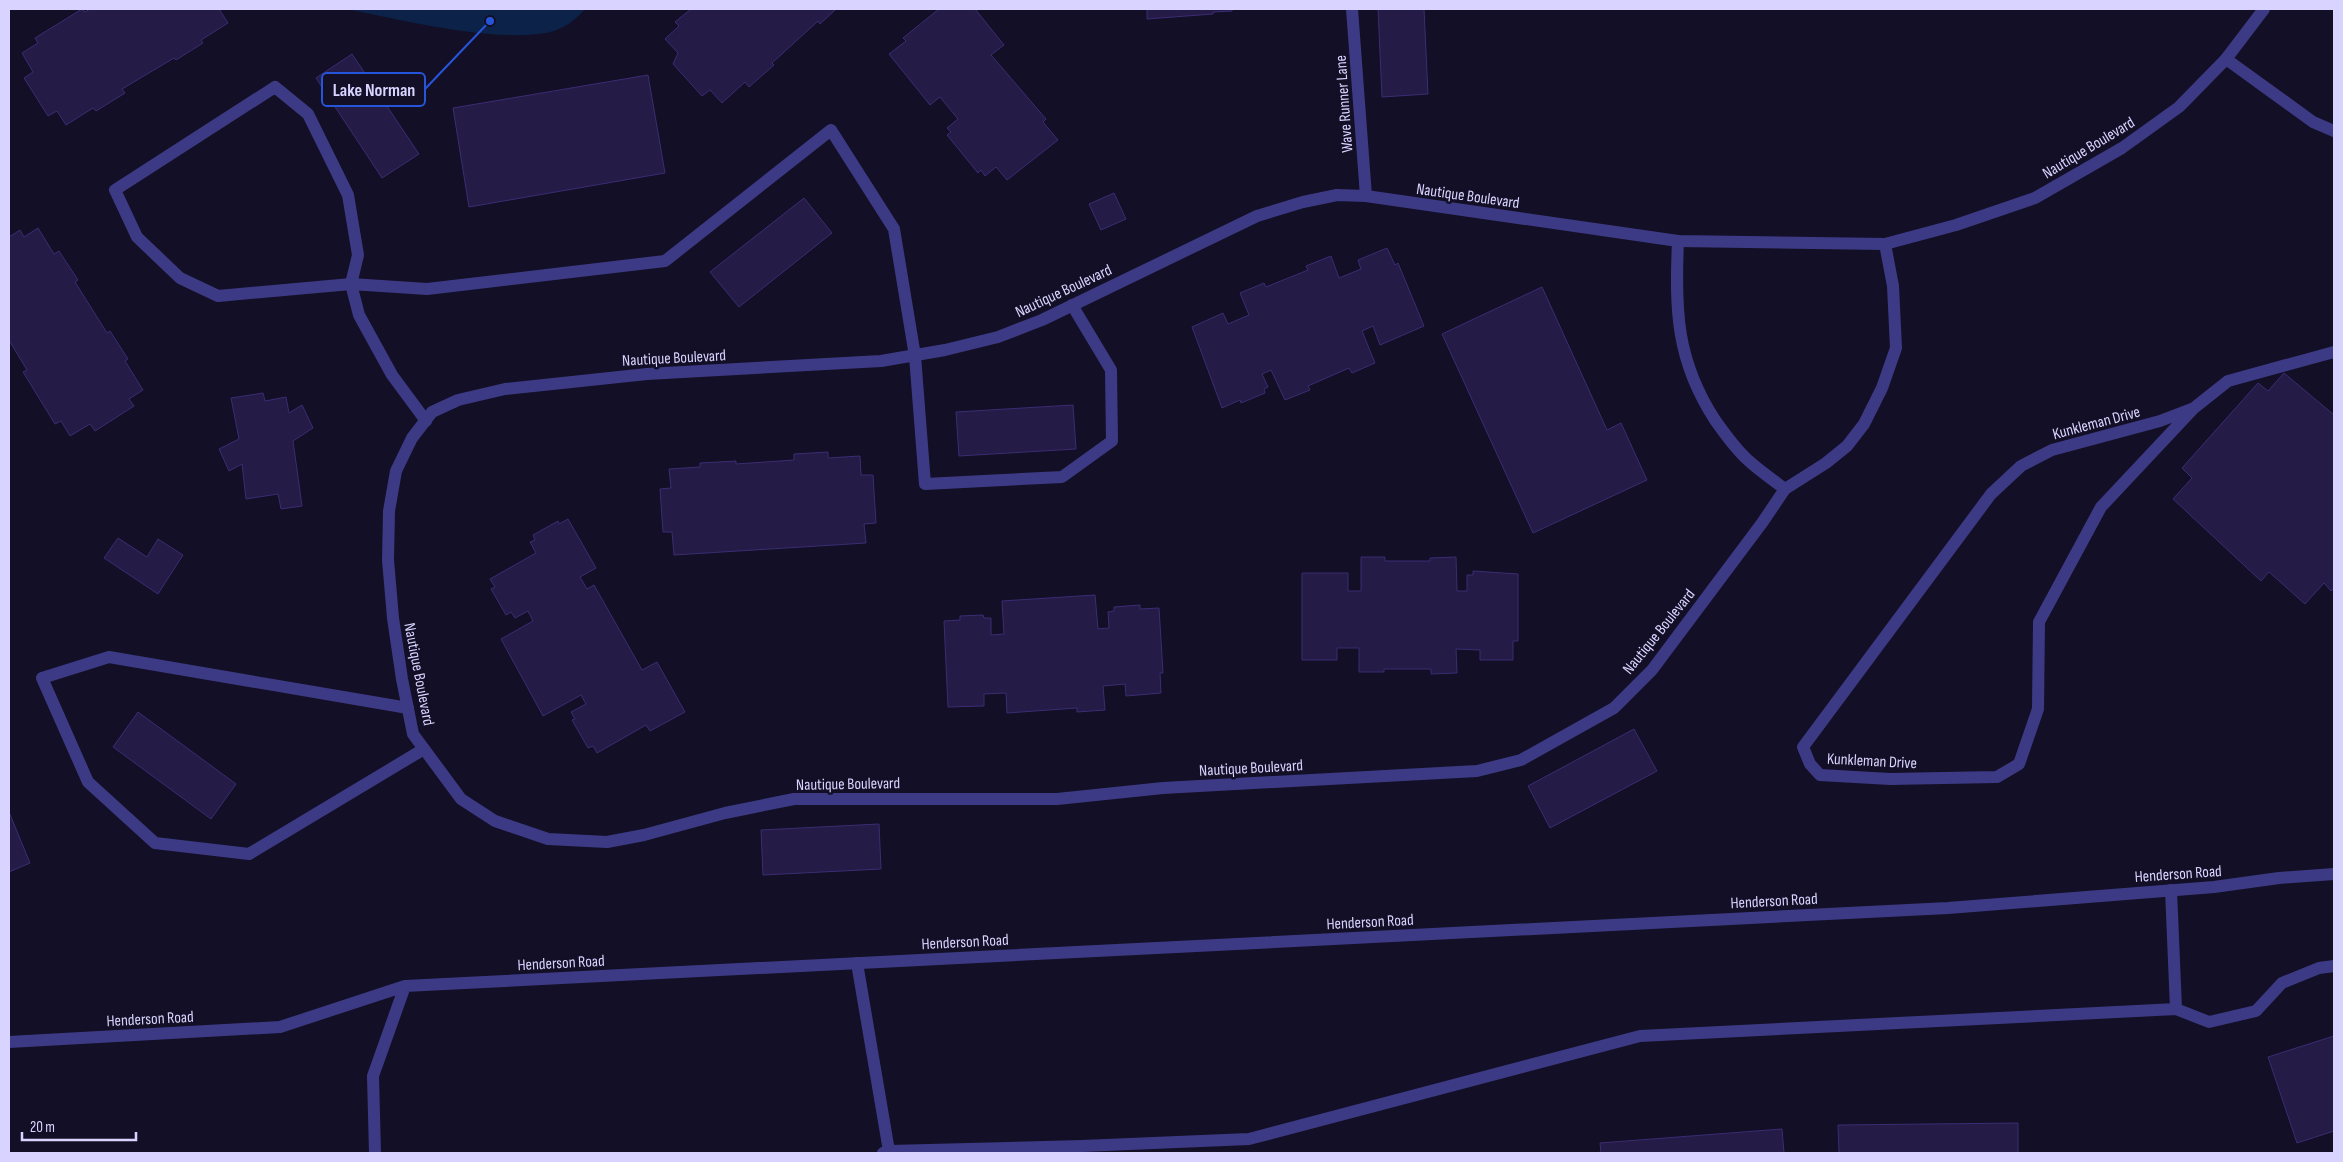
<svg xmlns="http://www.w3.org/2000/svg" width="2343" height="1162" viewBox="0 0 2343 1162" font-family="'Sofia Sans Condensed',sans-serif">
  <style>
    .water { fill: #0c2248 }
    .building { fill: #241b47; stroke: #3b2d73 }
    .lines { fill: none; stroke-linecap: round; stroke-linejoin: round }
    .lane { stroke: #3d3a85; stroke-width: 12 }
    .street { stroke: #3d3a85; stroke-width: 12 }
    .labels { text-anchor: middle; stroke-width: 5; stroke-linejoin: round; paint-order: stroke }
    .street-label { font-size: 16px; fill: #d9d4ff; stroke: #130f26 }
    .leader { fill: none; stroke: #2655da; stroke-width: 2 }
    .callout-dot { fill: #2655da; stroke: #130f26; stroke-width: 2 }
    .callout { fill: #130f26; stroke: #2655da; stroke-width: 2 }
    .callout-label { font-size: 18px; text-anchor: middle; font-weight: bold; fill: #d9d4ff }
  </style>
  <rect width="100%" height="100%" fill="#130f26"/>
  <path class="water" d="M347,9H585C578,18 566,27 554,31C501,45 402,20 347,9Z"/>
  <path class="building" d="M82,9L85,12L90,9H219L228,23L201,40L203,43L176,60L174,58L122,89L125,93L96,111L93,108L66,125L57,111L48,116L24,78L33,72L22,53L38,43L35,38Z
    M691,9H836L820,24L818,21L772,63L774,65L749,87L745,82L722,103L710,90L702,96L673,64L678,53L665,39L679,26L675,22Z
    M939,9H975L1004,45L991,55L1046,119L1043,122L1058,140L1007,180L996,167L985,176L981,170L978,173L947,135L951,132L947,128L958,119L940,97L930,105L889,54L906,41L903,38Z
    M1147,9H1232V11L1213,12V14L1147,19Z
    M1378,9H1424L1428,94L1382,97Z
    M352,54L419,154L382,178L316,78Z
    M648,75L665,173L469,207L453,108Z
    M1114,193L1126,219L1101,230L1089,204Z
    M804,198L832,233L739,307L710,272Z
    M38,228L54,254L59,251L78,280L75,282L107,333L110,331L128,359L125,361L143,390L129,399L134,406L95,431L90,424L70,436L61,421L55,424L23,372L27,370L9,340V237L20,230L24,237Z
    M1387,248L1395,265L1398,263L1424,326L1380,345L1373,326L1362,331L1375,363L1352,373L1349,368L1308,386L1310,390L1285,400L1271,370L1262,374L1268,387L1264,389L1265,393L1241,403L1240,400L1222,408L1192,327L1223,313L1228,324L1249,315L1240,293L1264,283L1266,287L1308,270L1306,266L1331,256L1339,278L1361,269L1358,260Z
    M1542,287L1607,430L1621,423L1647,480L1533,533L1442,334Z
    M2284,373L2334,415V588L2331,591L2324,583L2305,604L2269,572L2261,581L2173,499L2192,478L2182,468L2258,383L2268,391Z
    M263,393L265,401L286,397L289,413L302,405L313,428L293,441L302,506L281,509L278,494L246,499L242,464L229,471L219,449L239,439L231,398Z
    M1073,405L1076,449L959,456L956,412Z
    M828,452V458L860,456L861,475H873L876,523L864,524L866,543L674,555L672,532H663L660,489L671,488L669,469L700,467V463L736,461V464L794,460V454Z
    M568,519L596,568L580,577L587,589L594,585L642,670L657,662L685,712L650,731L646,725L597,753L593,746L588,748L572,720L575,719L571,712L586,704L581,695L543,716L501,639L533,621L528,611L515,618L511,612L506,615L491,589L495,587L490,579L536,553L530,542L535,540L533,535L558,521L559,524Z
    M118,538L147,557L158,539L183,555L158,594L104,558Z
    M1361,557H1385V561H1430V558L1456,557L1457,591H1467V575H1473V571L1518,574V641H1513V660H1480V650L1456,649L1457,673L1431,674V669H1384V672H1359V648H1337V660H1302V573H1348V591H1361Z
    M1095,595L1098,629L1109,628L1108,612L1114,611V607L1140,605V609L1159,608L1163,673H1160L1161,693L1126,696L1125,684L1103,686L1105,710L1077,712V708L1007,713L1006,693L984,694V706L948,707L944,621L960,620V616L983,615L984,618H991V635L1004,634L1002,601Z
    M138,712L236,784L211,819L113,747Z
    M1634,729L1657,771L1550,828L1528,786Z
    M9,812L30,863L9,872Z
    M879,824L881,869L763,875L761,830Z
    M2334,1036V1131L2297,1143L2268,1057Z
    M2018,1123V1153H1839L1838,1125Z
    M1782,1129L1784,1153H1601L1600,1143Z"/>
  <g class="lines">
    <path class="lane" d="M2226,59L2313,122L2334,131
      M1678,241C1675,310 1676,360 1715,420C1725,434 1736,450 1749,461C1760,471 1773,480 1785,489
      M2194,408L2160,421L2052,450L2021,466L1991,494L1803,747L1810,764L1820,775L1890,779L1997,777L2019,764L2038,709L2039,622L2101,507L2194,408L2228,381L2334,352
      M426,421L392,375L359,315L351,284L218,296L180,278L137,237L115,190L275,87L308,114L348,195L358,255L351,284L427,289L665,261L831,130L894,229L915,356L925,484L1062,477L1112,441L1111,370L1072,305
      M408,708L109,657L42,678L88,782L155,843L249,854L424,749
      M2171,890L2176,1009
      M857,963L889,1151
      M883,1153L889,1151L1082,1146L1249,1139L1640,1036L2176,1009L2209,1022L2256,1011L2282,983L2319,968L2334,966"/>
    <path class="street" d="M1352,9L1366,196
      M1885,244L1893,286L1896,348L1882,388L1864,424L1847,446L1826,463L1785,489L1762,523L1652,670L1614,708L1521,760L1477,771L1163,788L1057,799H794L725,813L644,835L607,842L548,839L495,821L461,799L413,734L402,679L393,618L388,560L389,511L396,471L412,438L432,412L458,400L505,389L647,374L881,361L945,350L998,337L1042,320L1257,216L1303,202L1337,195L1366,196L1678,241L1885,244L1956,225L2035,198L2122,148L2179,107L2226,59L2264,9
      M9,1042L280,1027L405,986L1948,908L2214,887L2279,878L2334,874
      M375,1153L373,1076L405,986"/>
  </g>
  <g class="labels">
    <g class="street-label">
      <text transform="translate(1343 104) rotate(-94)" y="6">Wave Runner Lane</text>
      <text transform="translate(2088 147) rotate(-31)" y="6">Nautique Boulevard</text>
      <text transform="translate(1468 195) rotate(8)" y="6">Nautique Boulevard</text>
      <text transform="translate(1063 290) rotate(-25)" y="6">Nautique Boulevard</text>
      <text transform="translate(674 357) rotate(-3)" y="6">Nautique Boulevard</text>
      <text transform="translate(2096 422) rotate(-15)" y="6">Kunkleman Drive</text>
      <text transform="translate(1658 631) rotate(-51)" y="6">Nautique Boulevard</text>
      <text transform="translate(420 674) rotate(79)" y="6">Nautique Boulevard</text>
      <text transform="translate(1872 760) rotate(3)" y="6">Kunkleman Drive</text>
      <text transform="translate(1251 767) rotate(-3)" y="6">Nautique Boulevard</text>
      <text transform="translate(848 783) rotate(-1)" y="6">Nautique Boulevard</text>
      <text transform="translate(2178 873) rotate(-4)" y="6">Henderson Road</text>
      <text transform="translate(1774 900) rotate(-3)" y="6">Henderson Road</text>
      <text transform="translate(1370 921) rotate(-3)" y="6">Henderson Road</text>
      <text transform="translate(965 941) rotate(-3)" y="6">Henderson Road</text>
      <text transform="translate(561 962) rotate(-3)" y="6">Henderson Road</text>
      <text transform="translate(150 1018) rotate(-3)" y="6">Henderson Road</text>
    </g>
  </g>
  <path class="leader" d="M490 21L425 89"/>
  <circle class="callout-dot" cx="490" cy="21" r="5"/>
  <rect class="callout" x="322" y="73" width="103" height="33" rx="5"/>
  <g class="callout-label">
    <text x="374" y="96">Lake Norman</text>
  </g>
  <rect width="2343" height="1162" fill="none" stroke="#d9d4ff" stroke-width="20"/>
  <path d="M22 1132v8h114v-8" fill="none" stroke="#d9d4ff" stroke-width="2.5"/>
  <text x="30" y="1132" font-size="15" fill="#d9d4ff" stroke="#130f26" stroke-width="4" paint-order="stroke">20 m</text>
</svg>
